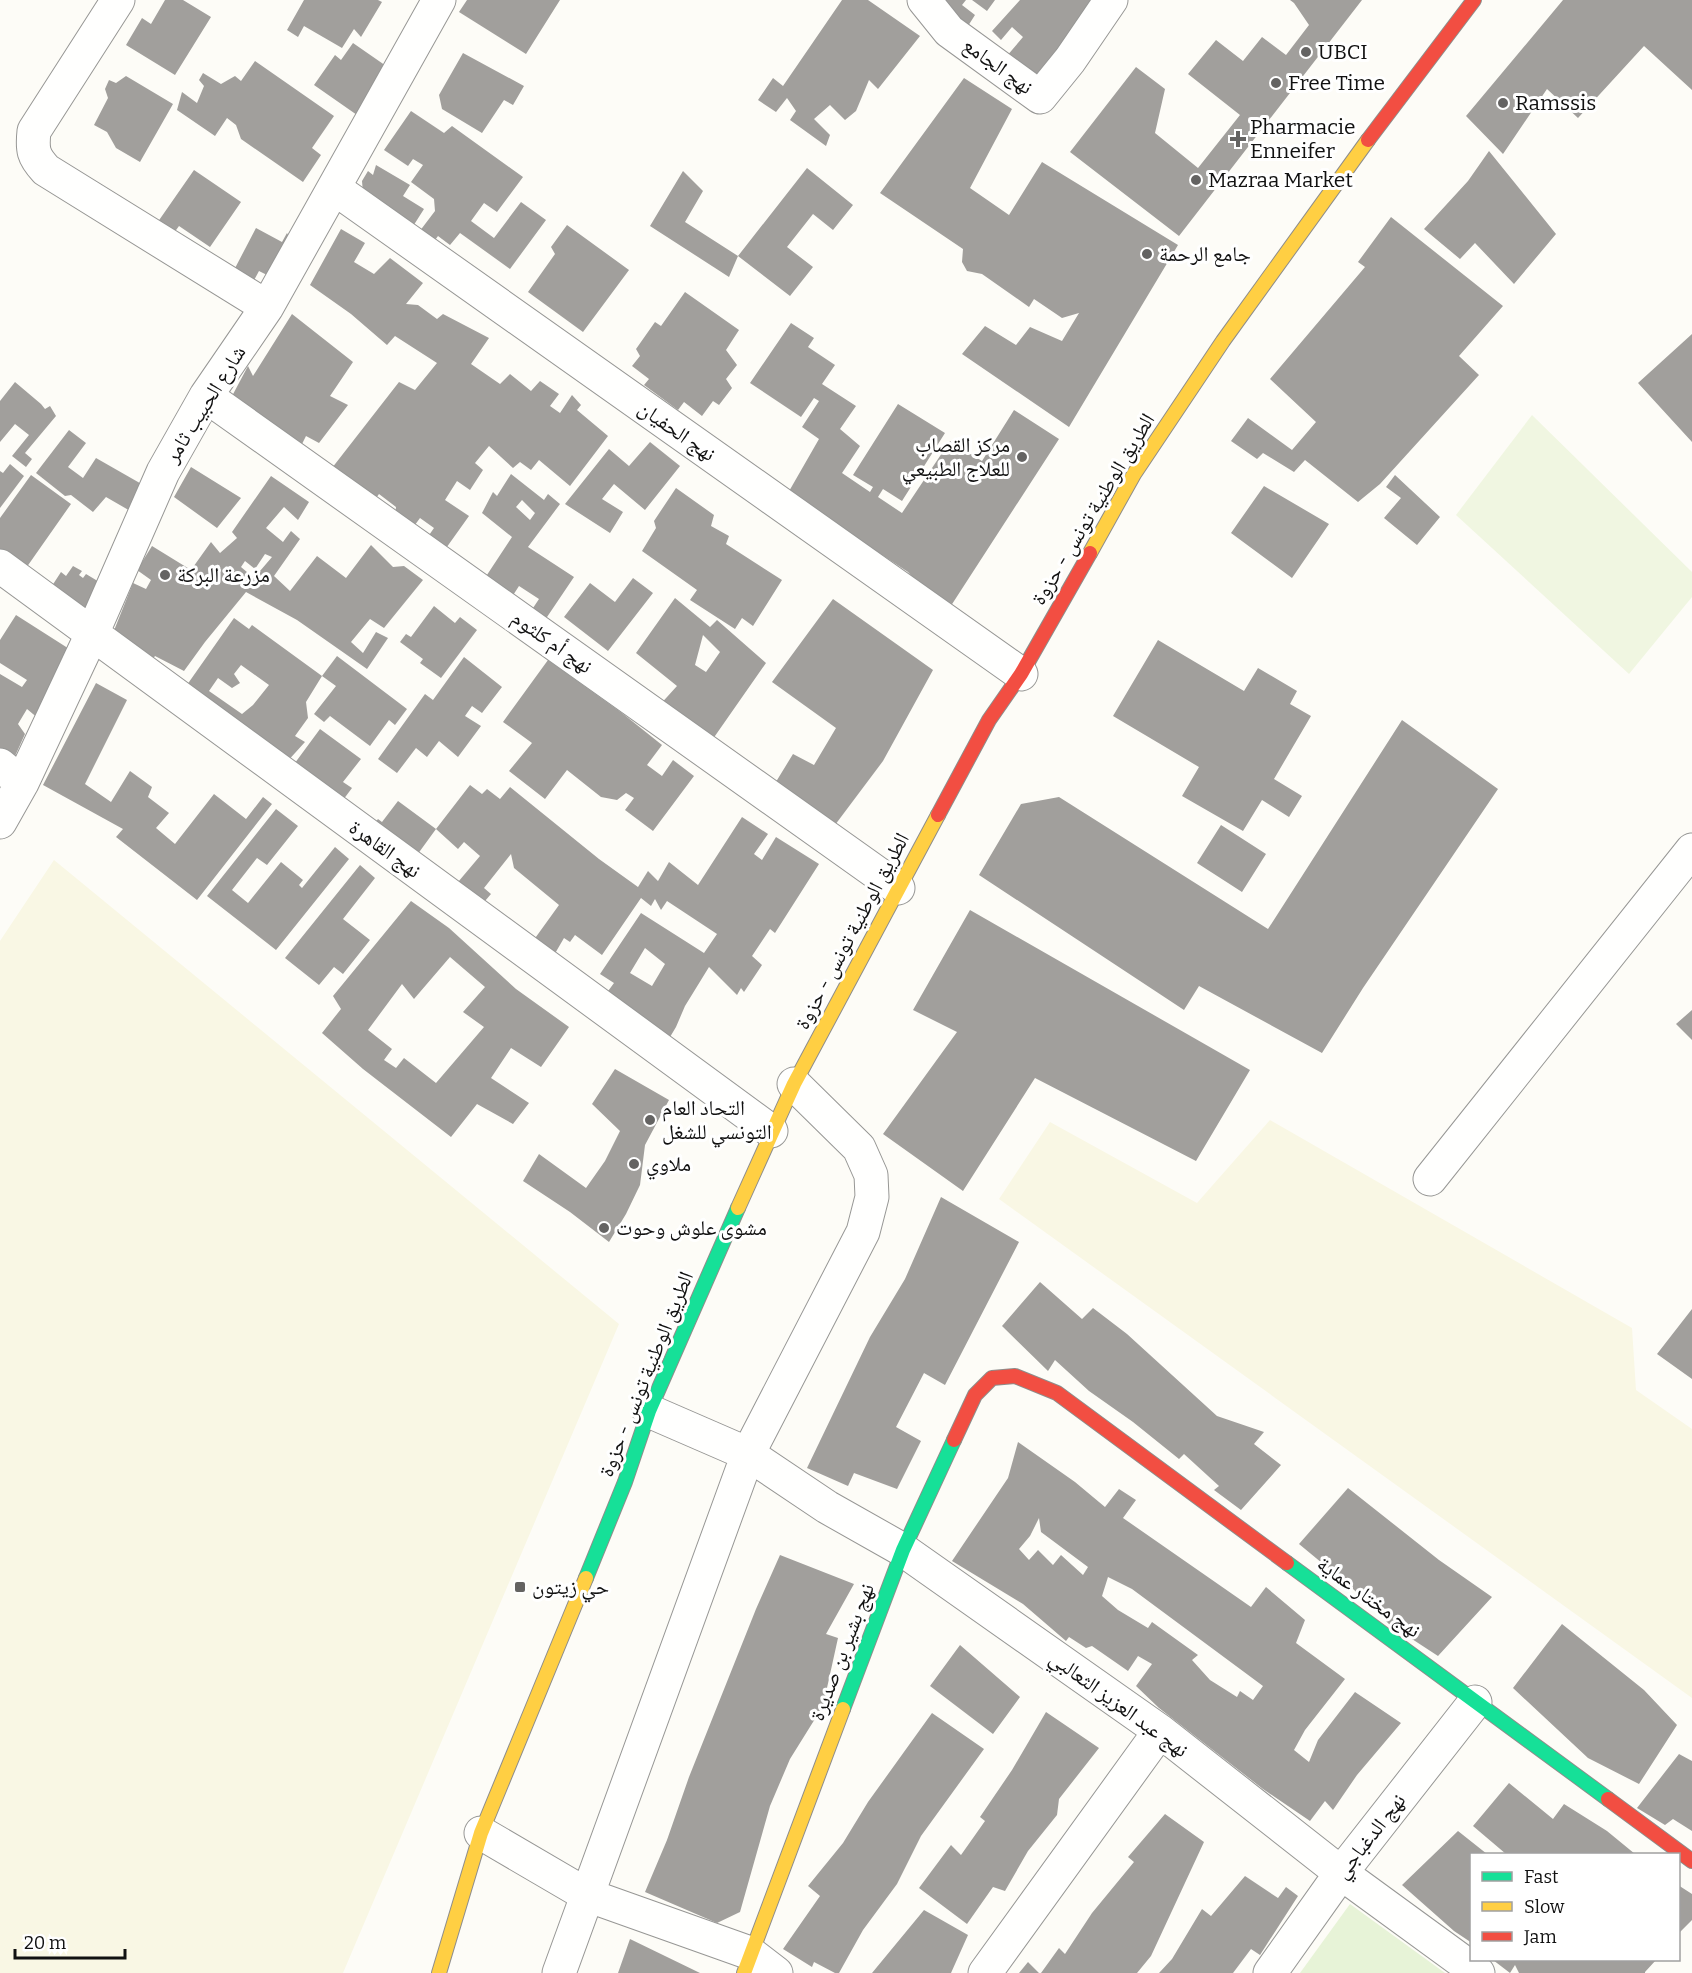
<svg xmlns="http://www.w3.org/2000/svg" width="1692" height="1973" viewBox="0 0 1692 1973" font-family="Bitter,'Noto Naskh Arabic',serif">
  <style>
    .farmland { fill: #f9f7e4 }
    .green { fill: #e7f3d7 }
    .pitch { fill: #f0f6e1 }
    .building { fill: #a19f9c; fill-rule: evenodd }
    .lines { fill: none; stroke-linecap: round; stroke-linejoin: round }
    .street-casing { stroke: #979795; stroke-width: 35 }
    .fast-casing { stroke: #8e8d8b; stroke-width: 16 }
    .slow-casing { stroke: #8e8d8b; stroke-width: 16 }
    .jam-casing { stroke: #8e8d8b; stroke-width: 16 }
    .street { stroke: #fffffe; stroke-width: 33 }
    .fast { stroke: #16e098; stroke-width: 14 }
    .slow { stroke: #ffcf43; stroke-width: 14 }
    .jam { stroke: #f24e42; stroke-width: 14 }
    .poi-dot { fill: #646362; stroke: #fff; stroke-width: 2 }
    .labels { text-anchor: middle; stroke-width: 6; stroke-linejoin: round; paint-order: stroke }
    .poi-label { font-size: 21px; fill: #111; stroke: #fff; text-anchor: start }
    .street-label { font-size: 21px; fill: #111; stroke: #fff }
  </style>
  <rect width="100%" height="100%" fill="#fdfcf7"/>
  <path class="farmland" d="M54,860L619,1324L343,1973H0V941Z
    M1270,1120L1632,1328L1636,1390L1692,1429V1698L999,1199L1050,1122L1197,1203Z"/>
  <path class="green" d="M1350,1904L1445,1973H1300Z"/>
  <path class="pitch" d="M1532,415L1692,572V597L1629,674L1456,515Z"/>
  <path class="building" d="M165,0H183L211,17L175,75L126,45L142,18L151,24Z
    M304,0H378L382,2L361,37L354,29L342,48L304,26L298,37L287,30Z
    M467,0H560L526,54L459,12Z
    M842,0H868L920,36L878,89L869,80L856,111L845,120L830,105L814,119L830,135L826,146L790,120L796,111L787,98L776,112L758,100L773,78L783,86Z
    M934,0H966L962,5L975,15L968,26Z
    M972,0H995L987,11Z
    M1020,0H1103L1035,85L1006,57L1023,37L1012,27L1001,40L992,31Z
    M1290,0H1362L1179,236L1070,152L1136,67L1165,89L1155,133L1198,168L1240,115L1188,74L1216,40L1243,61L1262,37L1286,55L1309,25L1294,3Z
    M1563,0H1692V90L1644,46L1578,118L1547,89L1503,154L1466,116Z
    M353,43L389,68L357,115L314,85L335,55L341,60Z
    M463,53L524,86L513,105L504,100L482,133L442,109L439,95Z
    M255,61L334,116L312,148L321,155L303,182L241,139L236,125L227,118L215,136L177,110L182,92L197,103L204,86L199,80L203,73L221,84L235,76L241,81Z
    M126,76L173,104L140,162L116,148L107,132L94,125L108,98L105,89L109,80L116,83Z
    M964,78L1012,109L970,188L1009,215L1042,162L1178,245L1069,427L962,354L985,326L1016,345L1030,327L1062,341L1079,313L1062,318L1034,299L1029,307L982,274L967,271L962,262L963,249L880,193Z
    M411,111L444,133L452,126L523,177L497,212L484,203L471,221L494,238L521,202L546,220L510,269L460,233L450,245L438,236L430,247L416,236L435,211L434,199L411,182L423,165L413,159L408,166L384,150Z
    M1489,151L1556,234L1514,284L1475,243L1460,259L1424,229L1468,181Z
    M376,165L410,185L403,196L424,209L410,231L363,193L362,181L368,171L373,175Z
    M807,168L853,205L833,230L813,214L787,247L813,267L790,296L738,256Z
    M194,170L241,202L210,247L179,226L171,237L155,226Z
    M683,171L703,191L685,222L738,256L729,277L650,226Z
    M1391,217L1503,306L1459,356L1479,375L1380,484L1358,502L1305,460L1294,472L1263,453L1257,459L1231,441L1248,418L1292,450L1316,422L1270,379L1365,267L1358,262Z
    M567,225L629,270L583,332L528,292L555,254L551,247Z
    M256,228L282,242L287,233L292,242L273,278L259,271L253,282L233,272Z
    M341,229L365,243L354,262L374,274L390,258L423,283L406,304L418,305L437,319L443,314L489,338L471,364L500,384L510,374L531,391L540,381L559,394L550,406L560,413L572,395L581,405L577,410L608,436L570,486L539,460L531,470L520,462L513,468L489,446L475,463L483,470L470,490L457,481L445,500L469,516L444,551L427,538L434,528L420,518L412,529L395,517L396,507L379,494L374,501L332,468L399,382L415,390L437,363L395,336L387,345L351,314L310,285Z
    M685,292L739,330L726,350L737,365L726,379L732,388L719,405L713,401L702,416L684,402L678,410L644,385L649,379L632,366L640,356L636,349L655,322L661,326Z
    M292,314L353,362L330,396L348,405L319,443L306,436L298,452L231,398L248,366L253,376Z
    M791,323L814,338L808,347L835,365L822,384L856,406L840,429L860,446L842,473L870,492L873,487L853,475L898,404L945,433L902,501L883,489L878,497L902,513L950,441L982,461L1014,410L1059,439L945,615L908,572L788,493L819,439L802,427L819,401L814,398L801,417L750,383Z
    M1692,334V442L1638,383Z
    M15,382L41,404L45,409L50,406L56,416L25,453L32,459L26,467L12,456L29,435L15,424L0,442V401Z
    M69,430L86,443L68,467L83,478L96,458L145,486L132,512L106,497L93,512L71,495L65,496L36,473Z
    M650,442L680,466L645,510L614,484L602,499L623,512L610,533L565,504L609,449L629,466Z
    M10,464L24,476L0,508V471L3,473Z
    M191,467L241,498L217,528L174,497Z
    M511,474L544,500L548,494L560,504L528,547L574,577L545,620L531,611L539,599L519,586L508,603L481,584L512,537L482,513L493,492L497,496ZM522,500L535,513L530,520L516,507Z
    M31,475L71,504L24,571L0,555V518Z
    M1395,475L1440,517L1417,545L1384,518L1401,498L1386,487Z
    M271,476L309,502L298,520L284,507L266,528L283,542L291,531L300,539L274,576L290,591L317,556L346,578L371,545L393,567L404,566L423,580L384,628L370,619L351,642L363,653L376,632L388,638L367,669L297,620L246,592L205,642L184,671L155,656L148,666L111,638L133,583L146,589L151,580L137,570L152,546L191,570L211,542L220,553L237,538L232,532ZM265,554L272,557L254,578L241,567L245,561L255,569Z
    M1264,486L1329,524L1292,578L1231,533Z
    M676,488L714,515L711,526L729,536L726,544L782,580L753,626L742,618L735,629L690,600L697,590L642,551L656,528L654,521Z
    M73,566L82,571L79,575L83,578L86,574L101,583L81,614L48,592L61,572L66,576Z
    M633,578L653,593L608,651L564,617L590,583L615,602Z
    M675,598L710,627L717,620L766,663L708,746L657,708L677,686L636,653ZM703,635L720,652L706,672L695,665Z
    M833,599L933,670L883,761L829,833L771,790L793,754L814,765L836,728L772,682Z
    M434,606L455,623L460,617L477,630L441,678L420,663L423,659L400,642L406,634L411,637Z
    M16,615L74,652L39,719L27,709L18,724L25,734L11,765L0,757V674L22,687L27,680L0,663V640Z
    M234,618L249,629L252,625L322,676L306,702L308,718L295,736L305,742L285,764L182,692ZM241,665L269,685L253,705L242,714L209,691L218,678L232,688L240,683L234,674Z
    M1158,640L1244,691L1258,668L1297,691L1290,704L1311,716L1274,779L1302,796L1289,817L1262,800L1243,831L1182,796L1199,767L1113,716Z
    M337,656L407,709L395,725L389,720L370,746L330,716L324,722L314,714L336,686L322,676Z
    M464,657L502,687L482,713L472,706L465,716L481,726L458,757L439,741L427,757L416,748L397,773L378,759L425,694L433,700Z
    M548,660L622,713L662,745L647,765L662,776L673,760L694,776L653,831L625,810L634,798L626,793L617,800L601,797L567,770L545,799L509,771L532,743L503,722Z
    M96,683L127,700L85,784L111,802L130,771L152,787L148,797L169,813L156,828L175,844L214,794L246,819L263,797L272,804L197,900L116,837L123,829L43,785Z
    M1402,720L1498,789L1363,988L1322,1053L1199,986L1184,1010L979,875L1021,804L1059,797L1268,929Z
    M320,729L361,759L343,782L352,788L337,808L292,767Z
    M470,785L482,794L487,789L500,799L510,787L599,859L638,887L648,871L658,881L669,862L698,885L742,817L768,834L754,854L762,860L776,837L819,864L775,933L770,929L752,956L762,965L744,992L741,988L737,995L709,967L685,1006L676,1027L664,1047L600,1002L614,983L600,974L641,913L704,953L717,934L667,901L661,910L655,899L651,906L641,898L602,955L575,935L570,942L564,938L550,962L528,948L559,905L514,868L511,854L484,888L491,894L479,908L453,888L480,856L464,842L458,849L436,829ZM645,948L665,964L652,986L630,973Z
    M398,801L436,829L412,862L369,830L378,819L382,822Z
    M276,809L298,826L267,865L257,858L232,890L248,903L281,862L303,880L299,885L302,888L335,847L349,859L276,950L207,896Z
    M1221,825L1266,854L1242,892L1197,863Z
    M360,865L375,878L343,919L370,940L343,974L334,967L319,985L285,958Z
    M411,901L449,928L516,989L569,1027L541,1067L511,1048L491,1078L529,1103L513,1124L477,1104L451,1137L363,1069L322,1033L341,1009L333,996ZM450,957L485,987L463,1012L484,1027L436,1083L404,1058L396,1068L384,1060L392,1049L368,1030L402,984L414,999Z
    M970,910L1250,1070L1196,1161L1035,1078L963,1191L883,1134L957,1032L913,1010Z
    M1692,1010V1040L1676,1024Z
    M615,1069L669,1100L645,1145L640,1185L626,1214L609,1242L570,1212L523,1181L539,1154L586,1188L605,1161L620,1131L592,1104Z
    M941,1197L1019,1242L945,1385L924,1373L896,1427L921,1441L897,1489L854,1473L848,1486L807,1468L870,1337L905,1279Z
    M1040,1282L1082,1319L1093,1308L1127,1334L1217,1416L1264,1432L1254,1444L1281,1465L1241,1510L1214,1490L1219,1486L1184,1454L1179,1459L1133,1422L1089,1391L1055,1360L1048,1371L1002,1326Z
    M1692,1309V1379L1657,1354Z
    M1018,1442L1075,1482L1105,1507L1119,1489L1136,1500L1123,1518L1251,1607L1266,1587L1305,1620L1296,1643L1345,1679L1305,1730L1294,1750L1309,1762L1318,1740L1355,1692L1401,1723L1357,1775L1333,1810L1325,1801L1310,1821L1263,1789L1159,1708L1136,1686L1152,1664L1138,1656L1128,1671L1092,1646L1086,1648L1069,1637L1066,1641L1023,1604L952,1561L1008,1478ZM1039,1518L1041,1532L1088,1567L1083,1575L1061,1555L1053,1565L1038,1550L1029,1560L1019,1549L1030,1536ZM1108,1577L1132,1589L1263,1686L1253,1700L1240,1691L1237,1697L1210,1680L1192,1660L1198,1655L1152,1622L1148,1628L1118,1610L1102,1596Z
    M1348,1488L1439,1560L1492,1597L1438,1656L1389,1624L1351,1587L1299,1544Z
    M780,1555L854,1584L826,1634L838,1638L823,1706L790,1759L770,1806L740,1912L717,1923L645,1892L667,1840L689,1777L756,1609Z
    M1562,1624L1644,1690L1677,1725L1639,1784L1588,1758L1513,1688Z
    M960,1645L1020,1697L993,1734L930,1686Z
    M1046,1712L1099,1748L1059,1799L1057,1815L1028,1851L1005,1891L993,1887L967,1924L919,1888L951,1845L961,1855L985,1821L980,1817L1012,1770Z
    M932,1713L984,1749L921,1836L897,1884L863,1930L839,1973H835L814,1962L812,1967L783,1949L820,1896L808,1886L843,1843L868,1802Z
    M1679,1754L1692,1761V1831L1673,1819L1665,1825L1637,1808Z
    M1509,1783L1553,1819L1564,1804L1607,1831L1635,1854H1506L1473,1826Z
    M1165,1814L1204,1842L1151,1956L1137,1973H1041L1059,1948L1065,1954L1092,1913L1134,1862L1128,1857Z
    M1458,1831L1487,1854H1472V1943L1454,1931L1402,1885Z
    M1245,1876L1278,1898L1286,1887L1298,1896L1260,1955L1251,1949L1233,1973H1159L1172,1959L1202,1909L1211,1916Z
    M1678,1885L1692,1894V1920L1678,1934Z
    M924,1910L968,1935L951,1973H872Z
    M630,1939L700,1973H618Z
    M1493,1960H1656L1645,1972V1973H1519L1515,1965L1510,1973Z
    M1028,1962L1039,1973H1019Z"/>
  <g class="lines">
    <g class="street-casing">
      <path id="street" d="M118,0L34,131C32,150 33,156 46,170L267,307
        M924,0L949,31L1040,97L1070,60L1111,0
        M334,188L1021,674
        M206,396L898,888
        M0,566L771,1131
        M0,765L22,783
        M0,822L22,783L92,634L163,472L206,396L267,307L439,0
        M1430,1179L1692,850
        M649,1411L748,1454L827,1507L903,1550L1160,1731L1341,1873L1478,1973
        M481,1833L587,1895L750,1953L776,1973
        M559,1973L748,1454L863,1232L872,1197L871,1175L859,1148L794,1084
        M985,1973L1160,1731
        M1270,1973L1341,1873L1475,1702"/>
    </g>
    <g class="fast-casing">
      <path id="fast" d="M1287,1563L1608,1799
        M586,1578L625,1482L649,1411L738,1208
        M843,1709L903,1550L954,1440"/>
    </g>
    <g class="slow-casing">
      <path id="slow" d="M1090,553L1134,474L1223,341L1368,140
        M738,1208L794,1084L938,815
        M439,1973L481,1833L586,1578
        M744,1973L843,1709"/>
    </g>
    <g class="jam-casing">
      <path id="jam" d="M1368,140L1474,0
        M938,815L989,720L1021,674L1090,553
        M954,1440L975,1395L992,1378L1015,1376L1057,1393L1287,1563
        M1608,1799L1692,1861"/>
    </g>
    <use href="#street" class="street"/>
    <use href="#fast" class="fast"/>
    <use href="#slow" class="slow"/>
    <use href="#jam" class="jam"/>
  </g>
  <g class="poi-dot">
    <circle cx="1306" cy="52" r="6"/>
    <circle cx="1276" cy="83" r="6"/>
    <circle cx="1503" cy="103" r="6"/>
    <path d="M1235 130h6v6h6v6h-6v6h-6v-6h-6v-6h6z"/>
    <circle cx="1196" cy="180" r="6"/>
    <circle cx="1147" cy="254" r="6"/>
    <circle cx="1022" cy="457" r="6"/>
    <circle cx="165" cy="575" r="6"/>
    <circle cx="650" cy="1120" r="6"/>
    <circle cx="634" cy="1164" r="6"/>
    <circle cx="604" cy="1228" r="6"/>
    <rect x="514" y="1581" width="12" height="12" rx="3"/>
  </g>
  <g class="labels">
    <g class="poi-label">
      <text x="1318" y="59">UBCI</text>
      <text x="1288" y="90">Free Time</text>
      <text x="1515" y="110">Ramssis</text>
      <text x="1250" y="134">Pharmacie<tspan x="1250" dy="24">Enneifer</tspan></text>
      <text x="1208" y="187">Mazraa Market</text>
      <text x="1159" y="261">جامع الرحمة</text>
      <text x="1010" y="452" text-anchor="end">مركز القصاب<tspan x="1010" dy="24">للعلاج الطبيعي</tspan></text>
      <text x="177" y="582">مزرعة البركة</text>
      <text x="662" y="1115">التحاد العام<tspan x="662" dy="24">التونسي للشغل</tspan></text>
      <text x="646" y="1171">ملاوي</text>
      <text x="616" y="1235">مشوى علوش وحوت</text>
      <text x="532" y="1594">حي زيتون</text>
    </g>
    <g class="street-label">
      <text transform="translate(998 66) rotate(36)" y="7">نهج الجامع</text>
      <text transform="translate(205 404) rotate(-58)" y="7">شارع الحبيب ثامر</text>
      <text transform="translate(677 431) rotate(35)" y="7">نهج الحفيان</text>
      <text transform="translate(1093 509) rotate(-59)" y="7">الطريق الوطنية تونس - حزوة</text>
      <text transform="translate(552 642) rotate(35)" y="7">نهج أم كلثوم</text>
      <text transform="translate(385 849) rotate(36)" y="7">نهج القاهرة</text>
      <text transform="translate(852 931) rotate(-62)" y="7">الطريق الوطنية تونس - حزوة</text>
      <text transform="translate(646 1374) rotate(-68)" y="7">الطريق الوطنية تونس - حزوة</text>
      <text transform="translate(1369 1597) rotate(36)" y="7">نهج مختار عماية</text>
      <text transform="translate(842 1652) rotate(-69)" y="7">نهج بشير بن صديرة</text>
      <text transform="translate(1119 1704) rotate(36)" y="7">نهج عبد العزيز الثعالبي</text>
      <text transform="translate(1370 1836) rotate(-52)" y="7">نهج الدغباجي</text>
    </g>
  </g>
  <rect x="1470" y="1853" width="210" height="108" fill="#ffffff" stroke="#a0a0a0" stroke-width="1.5"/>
  <rect x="1482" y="1872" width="30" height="9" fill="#16e098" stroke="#a0a0a0" stroke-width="1.5"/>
  <text x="1524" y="1883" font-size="18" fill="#111111">Fast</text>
  <rect x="1482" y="1902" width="30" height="9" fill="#ffcf43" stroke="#a0a0a0" stroke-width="1.5"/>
  <text x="1524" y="1913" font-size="18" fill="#111111">Slow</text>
  <rect x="1482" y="1932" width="30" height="9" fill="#f24e42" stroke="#a0a0a0" stroke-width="1.5"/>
  <text x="1524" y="1943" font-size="18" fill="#111111">Jam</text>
  <path d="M15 1949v9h110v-9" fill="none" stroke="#111111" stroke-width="3"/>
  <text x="24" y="1949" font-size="18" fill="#111111" stroke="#ffffff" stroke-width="4.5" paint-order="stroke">20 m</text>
</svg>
